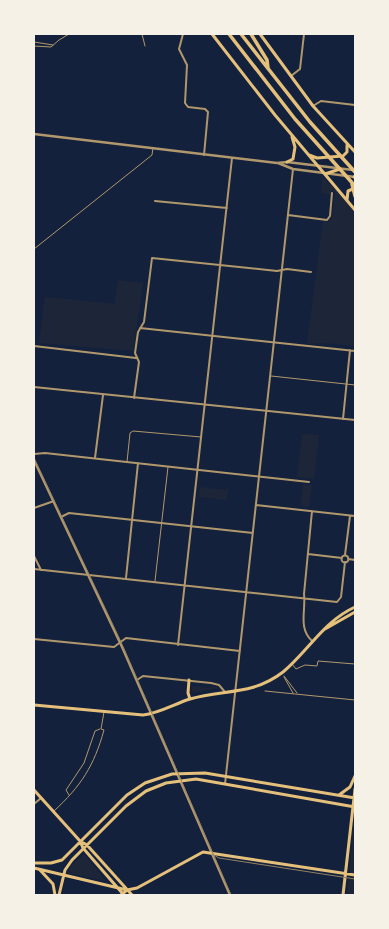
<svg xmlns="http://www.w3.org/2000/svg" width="389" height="929" viewBox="0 0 389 929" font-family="Poppins,sans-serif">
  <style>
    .green { fill: #1d2539 }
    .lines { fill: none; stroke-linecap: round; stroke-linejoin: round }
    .service { stroke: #b1986c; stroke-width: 1 }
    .minor { stroke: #b1986c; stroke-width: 2 }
    .tertiary { stroke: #b1986c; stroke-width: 2.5 }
    .secondary { stroke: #e5c07b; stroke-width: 3 }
    .motorway { stroke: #e5c07b; stroke-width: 3.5 }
    .tram { stroke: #918062; stroke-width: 1 }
  </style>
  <rect width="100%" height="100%" fill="#14213d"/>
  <path class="green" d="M322,177L337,191L355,212V346L325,343L307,344L323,221L327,222L332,218L335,192L331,191L330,195L321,193Z
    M118,280L143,283L133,351L39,343L45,297L115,304Z
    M302,434L319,435L314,479L297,477Z
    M303,484L312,485L309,507L301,506Z
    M200,487L226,490L228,488L227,500L199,497Z
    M193,686L211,688V686L217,688L194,693L191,691Z
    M355,813V895H347Z
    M84,854L106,881L68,873L71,866Z"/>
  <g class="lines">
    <path class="service" d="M142,34L145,46
      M34,42L53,45
      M34,46L51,47L59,40L69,34
      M34,249L152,155L153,148
      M271,376L355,385
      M127,462L130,433L133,431L201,437
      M155,581L168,467
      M292,664L296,669L305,665L317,666L318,661L355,664
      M284,676L297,693
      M284,677L293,693
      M265,691L355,700
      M69,795L66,790L84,763L95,731L100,729
      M54,811C81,786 94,766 104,730L101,729L104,712"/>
    <path class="minor" d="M183,34L179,49L187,65L185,103L188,107L205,109L208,112L204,155
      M291,76L300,69L304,34
      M313,106L321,101L355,105
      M155,201L227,208
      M288,215L327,220L330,216L332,193
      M140,328L355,351
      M34,346L136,358
      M34,387L355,420
      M134,398L139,362L135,353L138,332L144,322L152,258L277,271L287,269L311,272
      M343,419L350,350
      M34,454L45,453L309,482
      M95,458L103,395
      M256,505L355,516
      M34,508L54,501
      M61,517L69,513L253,533
      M308,554L342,558
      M345,555L350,516
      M341.5 559a3.5 3.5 0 1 1 7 0a3.5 3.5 0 1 1-7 0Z
      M34,556L41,570
      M348,559L355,560
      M34,569L337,602L341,597L345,562
      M126,578L138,463
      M34,639L114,647L126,638L240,651
      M312,641C298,628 306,611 304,594L312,511
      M178,645L232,158
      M137,680L143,676L211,683L219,685L225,692
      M225,784L293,169
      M34,804L41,798"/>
    <path class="tertiary" d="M34,134L277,163L287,162L353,170
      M278,163L293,169L355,177
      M34,460L123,649L230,895"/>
    <path class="secondary" d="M212,34L275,115L355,210
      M260,34L313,106L355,152
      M309,155L317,158L343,156L347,152V145
      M287,162L293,159L295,147L292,137
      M325,174L340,169
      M354,177L355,176
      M347,200L348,191L355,188
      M325,629L355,612
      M189,680L188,693L190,699
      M34,705L143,715C160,713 174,704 190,699C223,689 252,696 283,672C308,651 324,621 355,607
      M34,790L80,841L87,845L132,895
      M339,795L350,787L355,776
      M80,841L83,848L123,894
      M34,863H51L62,860L127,795L145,783L172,774L205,773L355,798
      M34,868L127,890
      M40,870L53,884L55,895
      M59,895L65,870L72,860L126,806L146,791L166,783L196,779L355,807
      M121,895L127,890L137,888L203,852L355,875
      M343,895L355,789"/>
    <path class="motorway" d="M229,34L295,119L355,186
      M241,34L310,122L355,172
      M251,34L267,60L268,68
      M352,184L355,196"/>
    <path class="tram" d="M34,458L121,642L231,895
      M212,854L219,858L355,879"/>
  </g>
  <rect width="389" height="929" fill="none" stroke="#f6f1e7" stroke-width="70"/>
</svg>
